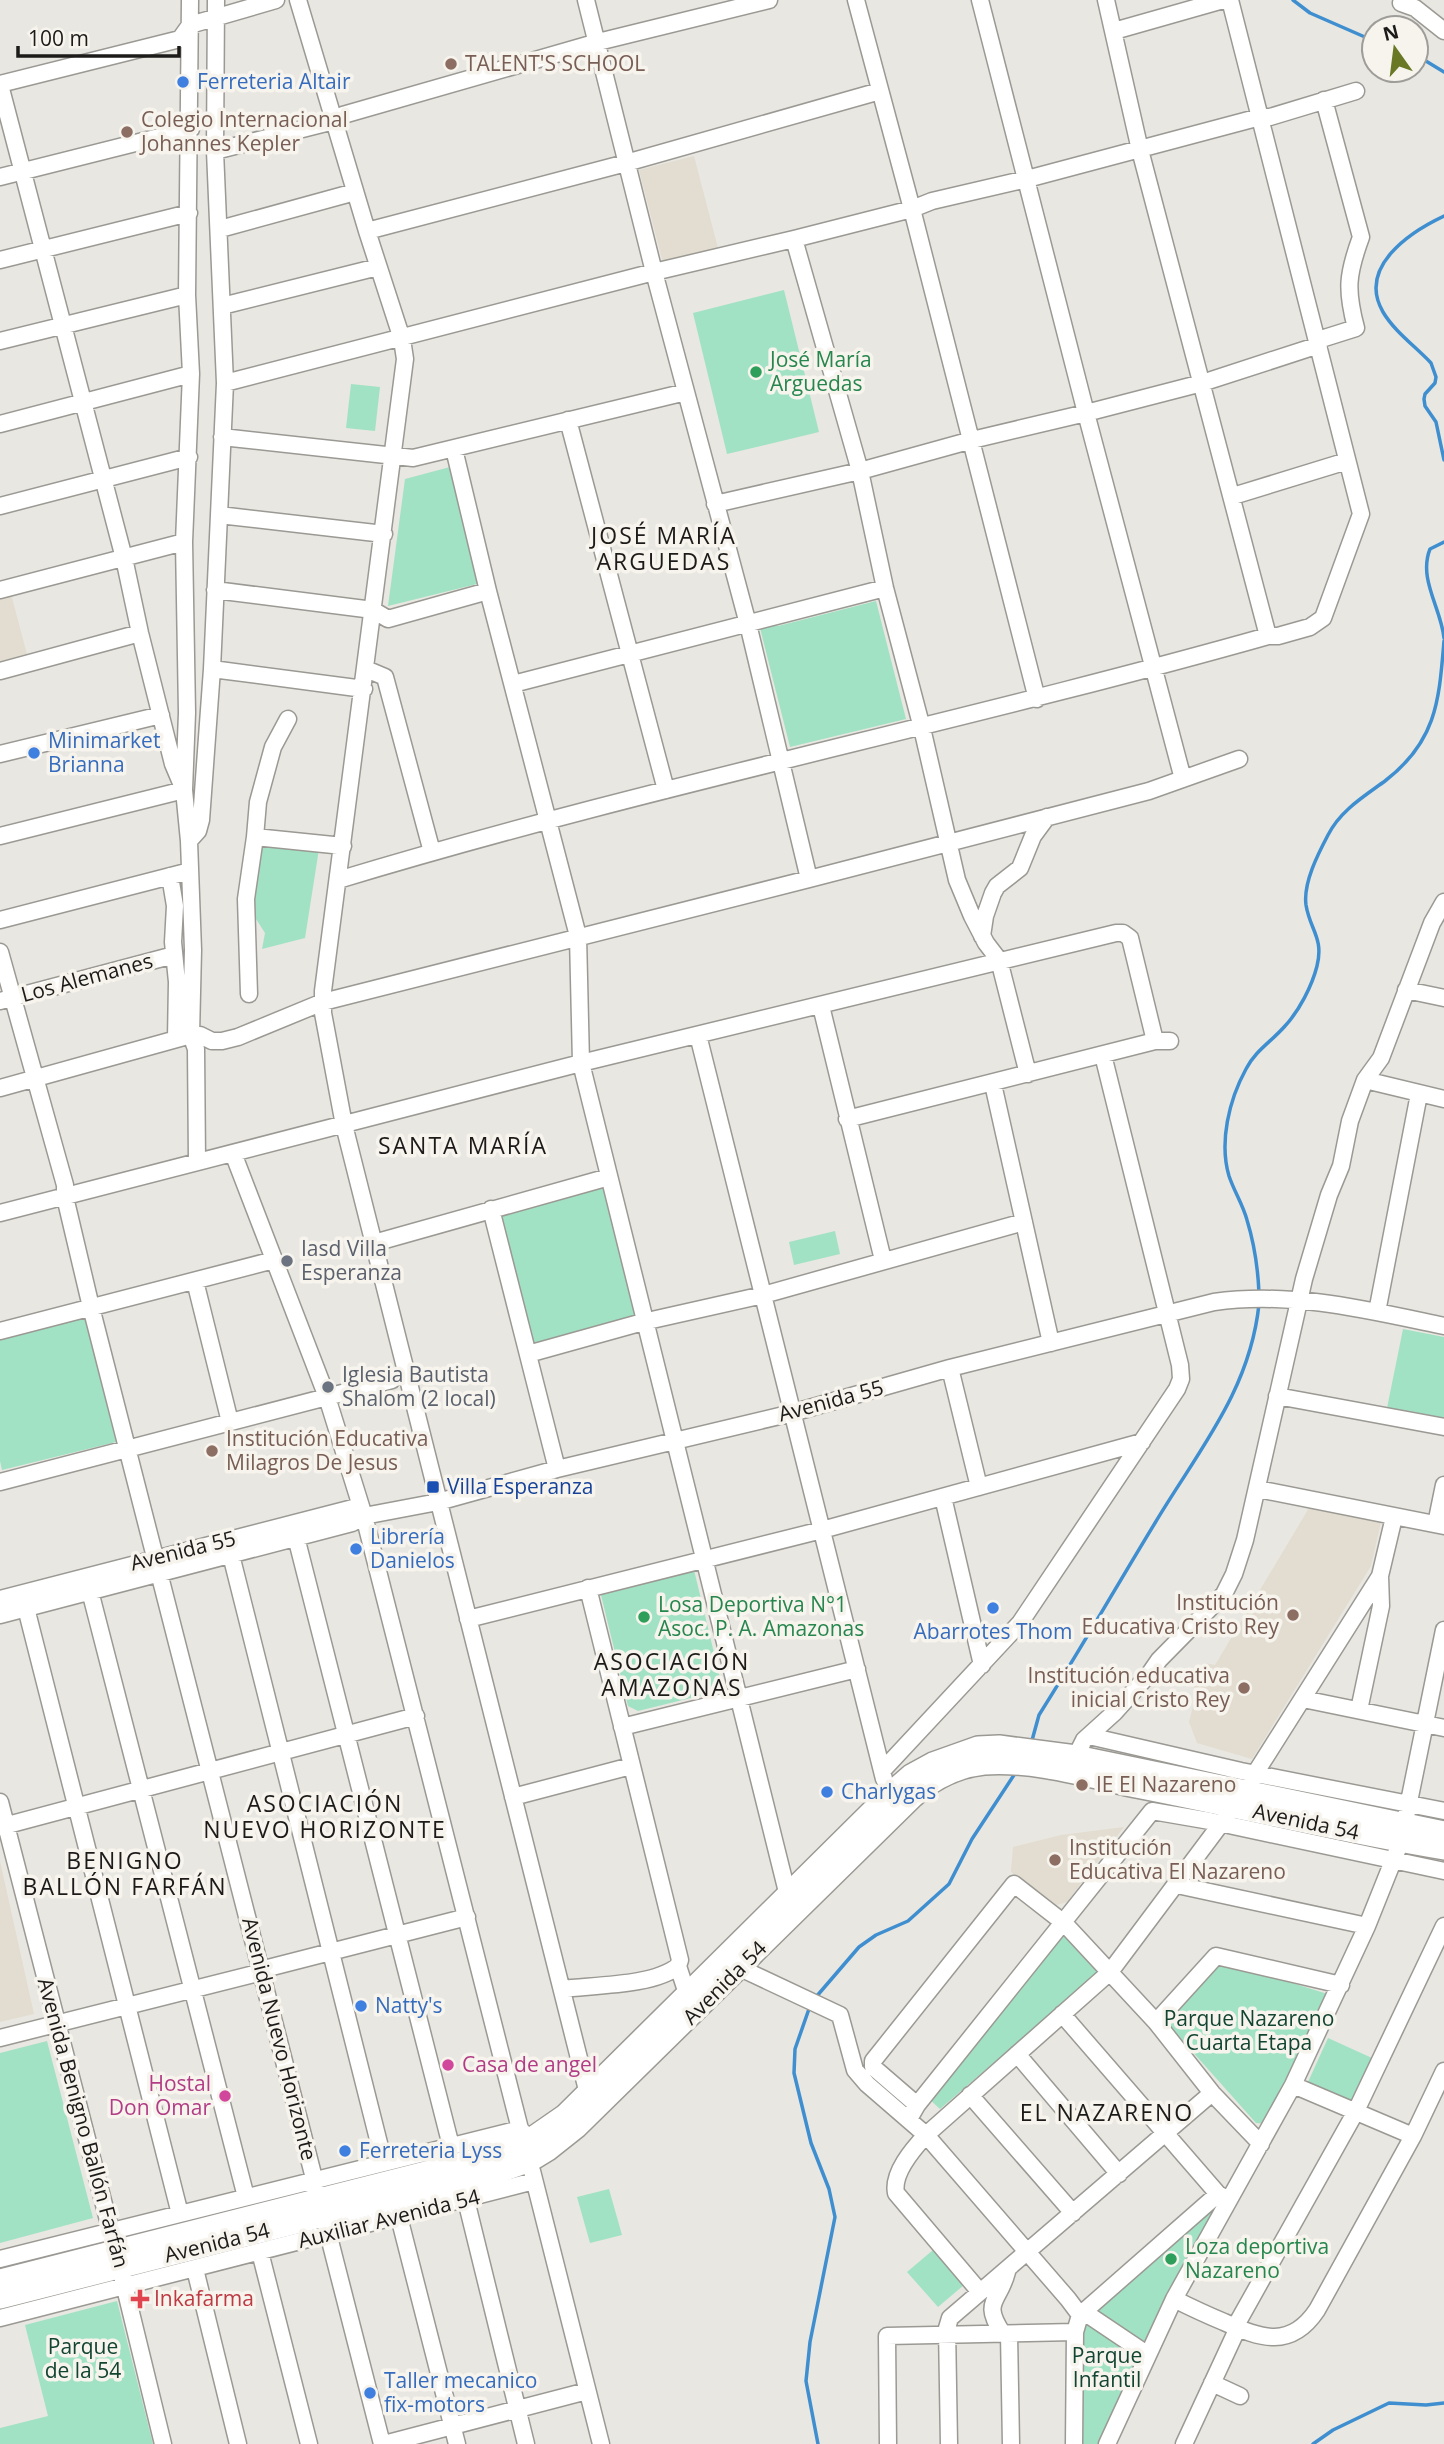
<svg xmlns="http://www.w3.org/2000/svg" width="1444" height="2444" viewBox="0 0 1444 2444" font-family="'Open Sans',sans-serif">
  <style>
    .built { fill: #e2ddd0 }
    .green { fill: #a1e2c4 }
    .lines { fill: none; stroke-linecap: round; stroke-linejoin: round }
    .stream { stroke: #3f8fd0; stroke-width: 3.5 }
    .minor-casing { stroke: #9b9993; stroke-width: 19 }
    .major-casing { stroke: #9b9993; stroke-width: 24 }
    .minor { stroke: #fff; stroke-width: 16 }
    .major { stroke: #fff; stroke-width: 21 }
    .education-dot { fill: #8d6e63; stroke: #f7f4ee; stroke-width: 2.5 }
    .shop-dot { fill: #3f7fe0; stroke: #f7f4ee; stroke-width: 2.5 }
    .leisure-dot { fill: #2e9e5b; stroke: #f7f4ee; stroke-width: 2.5 }
    .worship-dot { fill: #6b7280; stroke: #f7f4ee; stroke-width: 2.5 }
    .transit-dot { fill: #1a4fb4; stroke: #f7f4ee; stroke-width: 2.5 }
    .hotel-dot { fill: #d1479c; stroke: #f7f4ee; stroke-width: 2.5 }
    .health-dot { fill: #e0444e; stroke: #f7f4ee; stroke-width: 2.5 }
    .labels { text-anchor: middle; stroke-width: 7; stroke-linejoin: round; paint-order: stroke }
    .education-label { font-size: 21px; fill: #785e54; stroke: #f7f4ee; text-anchor: start }
    .shop-label { font-size: 21px; fill: #366cbe; stroke: #f7f4ee; text-anchor: start }
    .leisure-label { font-size: 21px; fill: #27864d; stroke: #f7f4ee; text-anchor: start }
    .street-label { font-size: 21px; fill: #1c1b19; stroke: #f7f4ee }
    .worship-label { font-size: 21px; fill: #5b616d; stroke: #f7f4ee; text-anchor: start }
    .transit-label { font-size: 21px; fill: #164399; stroke: #f7f4ee; text-anchor: start }
    .park-label { font-size: 21px; fill: #124432; stroke: #f7f4ee }
    .hotel-label { font-size: 21px; fill: #b23c85; stroke: #f7f4ee; text-anchor: start }
    .health-label { font-size: 21px; fill: #be3a42; stroke: #f7f4ee; text-anchor: start }
    .neighbourhood-label { font-size: 23px; letter-spacing: 2px; fill: #1c1b19; stroke: #f7f4ee }
  </style>
  <rect width="100%" height="100%" fill="#e9e7e1"/>
  <path class="built" d="M694,156L718,248L663,263L639,170Z
    M11,594L28,658L0,665V597Z
    M1309,1508L1381,1522L1371,1566L1252,1759L1197,1743L1189,1722L1196,1695L1193,1681L1205,1663L1215,1665Z
    M1124,1827L1067,1902L1057,1905L1011,1872L1013,1847L1061,1835Z
    M0,1861L34,2014L0,2022Z"/>
  <path class="green" d="M784,290L819,432L727,454L693,313Z
    M351,384L380,387L375,431L346,428Z
    M450,467L477,584L388,606L405,479Z
    M876,601L906,719L790,747L760,628L774,624L778,626Z
    M261,844L319,849L305,938L262,949L265,933L256,919L252,908Z
    M605,1183L637,1319L530,1348L496,1213Z
    M835,1231L840,1254L794,1265L789,1242Z
    M85,1318L116,1442L2,1470L0,1461V1340Z
    M1403,1329L1444,1337V1418L1387,1408Z
    M694,1570L723,1690L638,1711L628,1706L601,1595Z
    M1062,1932L1067,1933L1100,1971L1098,1973L940,2109L927,2097Z
    M1224,1962L1331,1995L1266,2124L1256,2123L1166,2022L1221,1963Z
    M1328,2038L1372,2058L1351,2103L1308,2082Z
    M47,2041L93,2218L0,2243V2053Z
    M609,2189L622,2235L590,2243L577,2197Z
    M1216,2204L1218,2207L1146,2346L1090,2312Z
    M933,2250L964,2285L938,2307L907,2272Z
    M117,2301L153,2444H0V2428L48,2416L25,2325Z
    M1086,2318L1142,2357L1101,2444H1079L1082,2328Z"/>
  <g class="lines">
    <path class="stream" d="M1293,0L1310,13L1374,41
      M1416,55L1444,72
      M1444,216C1410,232 1357,267 1383,312C1394,331 1416,347 1431,363L1436,377L1435,383L1425,394L1424,399L1425,406L1436,422L1444,460
      M1444,542L1430,549C1418,579 1441,608 1444,638
      M1259,1293C1258,1269 1254,1243 1247,1220C1243,1205 1234,1191 1229,1176C1219,1142 1229,1100 1246,1069C1255,1051 1272,1041 1285,1026C1299,1011 1312,986 1317,966C1324,938 1310,930 1306,905C1303,883 1318,854 1328,835C1340,811 1363,797 1385,781C1437,741 1439,700 1444,641
      M1031,1744L1039,1715C1079,1652 1116,1587 1155,1523C1198,1451 1250,1391 1259,1304
      M816,1997L859,1947L876,1935L908,1921L949,1884L972,1839L1016,1772
      M810,2006L795,2049L794,2073L811,2143L829,2189L835,2217L810,2342L806,2381L818,2444
      M1313,2444L1333,2430L1389,2403L1426,2405L1444,2403"/>
    <g class="minor-casing">
      <path id="minor" d="M190,0L187,295L191,374L184,542L187,713L184,790L189,841L193,950L191,1035L196,1049L197,1162
        M298,0L367,231L402,339L405,359L323,991V1013L344,1125L588,2094
        M586,0L654,272L748,624L809,879
        M856,0L912,209L1037,699
        M980,0L1086,413L1183,779
        M1106,0L1140,150L1268,636
        M1401,3L1415,8L1444,31
        M1114,31L1223,0
        M0,84L180,39L190,25L276,0
        M0,85L124,558L140,633L173,764L184,790L0,836
        M215,151L334,121L343,115L598,42L769,0
        M0,177L191,129
        M220,229L355,192
        M367,231L626,163L880,91
        M794,239L860,471L885,588L922,728L957,880L972,916L986,943L999,960L1028,1074
        M0,260L189,213
        M222,306L378,267
        M1318,340L1356,328C1346,290 1347,275 1361,237L1324,100
        M0,341L187,295
        M225,383L654,272L794,239L912,209L932,201L1027,179L1260,117H1270L1356,91
        M568,420L666,790
        M0,424L191,374
        M222,437L413,458L686,392
        M454,449L488,591L578,936L581,1063L788,1896
        M1233,496L1347,461
        M715,504L860,471L972,440L1086,413L1202,383L1319,345
        M0,506L189,457
        M219,515L384,534
        M0,590L184,542
        M215,590L373,610L388,619L488,591
        M212,669L364,689
        M366,669L385,677L432,852
        M0,671L140,633
        M513,684L885,588
        M0,754L161,715
        M255,837L343,846
        M189,841L198,831L201,820L212,669L225,383L215,151L216,0
        M170,876L175,906L173,942L177,982L176,1039
        M338,880C645,787 960,723 1268,636H1278L1310,627L1323,618L1361,514L1230,0
        M0,920L190,871
        M982,936L985,916L993,893L997,886L1020,868L1033,836L1047,817
        M0,952L65,1185V1197L91,1307L382,2444
        M1406,990L1444,998
        M249,994L246,899L255,837L258,802L273,747L288,719
        M0,1001L174,955
        M821,1006L883,1260
        M698,1035L884,1779
        M1365,1080L1444,1099
        M993,1084L1051,1343
        M0,1088L191,1035H200L212,1041H222L238,1037L323,1002L809,879L1149,791L1239,759
        M847,1119L1155,1041H1170
        M233,1153L327,1397L364,1516L520,2129L530,2140
        M491,1209L557,1469
        M0,1213L581,1063L1116,933H1123L1130,938L1155,1041
        M374,1243L609,1177
        M195,1281L230,1422
        M1377,1312L1419,1094
        M0,1331L274,1260
        M528,1354L643,1322L763,1295L1024,1222
        M950,1368L979,1487
        M1277,1396L1444,1427
        M0,1482L392,1380
        M1258,1489L1444,1526
        M943,1497L982,1665
        M1436,1524L1444,1485
        M296,1537L451,2146
        M231,1555L384,2163
        M588,1588L680,1960L678,1966L690,2003
        M90,1591L246,2197
        M0,1599L353,1508L364,1516
        M26,1608L180,2214
        M0,1615L352,1523L364,1516L438,1502L557,1469L792,1413L950,1368L1214,1302C1292,1291 1368,1310 1444,1326
        M468,1619L822,1530L1142,1442
        M1303,1699L1444,1728
        M1359,1710L1381,1606L1380,1576
        M622,1727L857,1669
        M1089,1736L1241,1771L1444,1811
        M1076,1756L1084,1740L1115,1712L1150,1673L1159,1660L1224,1594L1234,1574L1245,1540L1304,1279L1329,1195L1341,1166L1350,1121L1365,1080L1381,1058L1432,923L1444,902
        M882,1771L1020,1623L1177,1389L1181,1379L1180,1365L1103,1055
        M1251,1780L1380,1576L1394,1517
        M513,1797L631,1766
        M0,1802L116,2251L163,2444
        M0,1827L416,1716
        M1177,1885L1367,1926
        M740,1968L840,2015L855,2070L867,2084L926,2135L1068,2299L1080,2315
        M562,1989C594,1985 654,1986 678,1966
        M1062,2014L1218,2194L1225,2198
        M1156,2022L1216,1956L1341,1985
        M0,2038L262,1972L268,1968L467,1917
        M1017,2054L1119,2174
        M1293,2085L1413,2136
        M970,2095L1073,2213
        M917,2105L873,2067V2061L1014,1884L1064,1923L1156,2022L1212,2093L1261,2144
        M909,2119L917,2105L1152,1811L1210,1821L1444,1871
        M532,2171L601,2444
        M466,2200L526,2444
        M399,2217L457,2444
        M260,2252L309,2444
        M0,2259L520,2129
        M195,2269L238,2444
        M980,2292L896,2193C892,2173 913,2149 926,2135L1110,1972L1226,1817
        M1174,2299C1190,2307 1207,2315 1224,2322C1261,2339 1291,2349 1317,2310L1413,2136L1444,2071
        M1084,2312L1148,2355
        M0,2318L534,2181
        M1003,2334C981,2301 999,2303 1007,2272
        M1009,2334L1011,2444
        M1212,2383L1240,2396
        M384,2444L587,2391
        M888,2444L887,2336L1075,2332
        M949,2444L947,2328L950,2318L1212,2093
        M1074,2444L1075,2332L1080,2315L1218,2194
        M1107,2444L1174,2299L1293,2085L1367,1926L1401,1841L1444,1630
        M1184,2444L1235,2334V2327L1355,2113L1444,1926"/>
    </g>
    <g class="major-casing">
      <path id="major" d="M0,2280L493,2155L526,2142L565,2115L888,1795L911,1775L933,1763L978,1747L999,1746L1076,1756L1444,1832
        M0,2298L502,2171L530,2161L548,2150L577,2127L913,1797C933,1779 957,1767 984,1764C1032,1760 1090,1777 1136,1787C1239,1807 1341,1832 1444,1849"/>
    </g>
    <use href="#minor" class="minor"/>
    <use href="#major" class="major"/>
  </g>
  <g class="education-dot">
    <circle cx="451" cy="64" r="7"/>
    <circle cx="127" cy="132" r="7"/>
    <circle cx="212" cy="1451" r="7"/>
    <circle cx="1293" cy="1615" r="7"/>
    <circle cx="1244" cy="1688" r="7"/>
    <circle cx="1082" cy="1785" r="7"/>
    <circle cx="1055" cy="1860" r="7"/>
  </g>
  <g class="shop-dot">
    <circle cx="183" cy="82" r="7"/>
    <circle cx="34" cy="753" r="7"/>
    <circle cx="356" cy="1549" r="7"/>
    <circle cx="993" cy="1608" r="7"/>
    <circle cx="827" cy="1792" r="7"/>
    <circle cx="361" cy="2006" r="7"/>
    <circle cx="345" cy="2151" r="7"/>
    <circle cx="370" cy="2393" r="7"/>
  </g>
  <g class="leisure-dot">
    <circle cx="756" cy="372" r="7"/>
    <circle cx="644" cy="1617" r="7"/>
    <circle cx="1171" cy="2259" r="7"/>
  </g>
  <g class="worship-dot">
    <circle cx="287" cy="1261" r="7"/>
    <circle cx="328" cy="1387" r="7"/>
  </g>
  <rect class="transit-dot" x="426" y="1480" width="14" height="14" rx="3.5"/>
  <g class="hotel-dot">
    <circle cx="448" cy="2065" r="7"/>
    <circle cx="225" cy="2096" r="7"/>
  </g>
  <path class="health-dot" d="M136.5 2288.5h7v7h7v7h-7v7h-7v-7h-7v-7h7z"/>
  <g class="labels">
    <g class="education-label">
      <text x="465" y="71">TALENT'S SCHOOL</text>
      <text x="141" y="127">Colegio Internacional<tspan x="141" dy="24">Johannes Kepler</tspan></text>
      <text x="226" y="1446">Institución Educativa<tspan x="226" dy="24">Milagros De Jesus</tspan></text>
      <text x="1279" y="1610" text-anchor="end">Institución<tspan x="1279" dy="24">Educativa Cristo Rey</tspan></text>
      <text x="1230" y="1683" text-anchor="end">Institución educativa<tspan x="1230" dy="24">inicial Cristo Rey</tspan></text>
      <text x="1096" y="1792">IE El Nazareno</text>
      <text x="1069" y="1855">Institución<tspan x="1069" dy="24">Educativa El Nazareno</tspan></text>
    </g>
    <g class="shop-label">
      <text x="197" y="89">Ferreteria Altair</text>
      <text x="48" y="748">Minimarket<tspan x="48" dy="24">Brianna</tspan></text>
      <text x="370" y="1544">Librería<tspan x="370" dy="24">Danielos</tspan></text>
      <text x="993" y="1639" text-anchor="middle">Abarrotes Thom</text>
      <text x="841" y="1799">Charlygas</text>
      <text x="375" y="2013">Natty's</text>
      <text x="359" y="2158">Ferreteria Lyss</text>
      <text x="384" y="2388">Taller mecanico<tspan x="384" dy="24">fix-motors</tspan></text>
    </g>
    <g class="leisure-label">
      <text x="770" y="367">José María<tspan x="770" dy="24">Arguedas</tspan></text>
      <text x="658" y="1612">Losa Deportiva N°1<tspan x="658" dy="24">Asoc. P. A. Amazonas</tspan></text>
      <text x="1185" y="2254">Loza deportiva<tspan x="1185" dy="24">Nazareno</tspan></text>
    </g>
    <g class="street-label">
      <text transform="translate(87 978) rotate(-15)" y="7">Los Alemanes</text>
      <text transform="translate(831 1401) rotate(-15)" y="7">Avenida 55</text>
      <text transform="translate(183 1551) rotate(-14)" y="7">Avenida 55</text>
      <text transform="translate(1306 1822) rotate(12)" y="7">Avenida 54</text>
      <text transform="translate(725 1983) rotate(-45)" y="7">Avenida 54</text>
      <text transform="translate(279 2039) rotate(76)" y="7">Avenida Nuevo Horizonte</text>
      <text transform="translate(83 2123) rotate(75)" y="7">Avenida Benigno Ballón Farfán</text>
      <text transform="translate(389 2219) rotate(-14)" y="7">Auxiliar Avenida 54</text>
      <text transform="translate(217 2243) rotate(-14)" y="7">Avenida 54</text>
    </g>
    <g class="worship-label">
      <text x="301" y="1256">Iasd Villa<tspan x="301" dy="24">Esperanza</tspan></text>
      <text x="342" y="1382">Iglesia Bautista<tspan x="342" dy="24">Shalom (2 local)</tspan></text>
    </g>
    <g class="transit-label">
      <text x="447" y="1494">Villa Esperanza</text>
    </g>
    <g class="park-label">
      <text x="1249" y="2026">Parque Nazareno<tspan x="1249" dy="24">Cuarta Etapa</tspan></text>
      <text x="83" y="2354">Parque<tspan x="83" dy="24">de la 54</tspan></text>
      <text x="1107" y="2363">Parque<tspan x="1107" dy="24">Infantil</tspan></text>
    </g>
    <g class="hotel-label">
      <text x="462" y="2072">Casa de angel</text>
      <text x="211" y="2091" text-anchor="end">Hostal<tspan x="211" dy="24">Don Omar</tspan></text>
    </g>
    <g class="health-label">
      <text x="154" y="2306">Inkafarma</text>
    </g>
    <g class="neighbourhood-label">
      <text x="664" y="544">JOSÉ MARÍA<tspan x="664" dy="26">ARGUEDAS</tspan></text>
      <text x="463" y="1154">SANTA MARÍA</text>
      <text x="672" y="1670">ASOCIACIÓN<tspan x="672" dy="26">AMAZONAS</tspan></text>
      <text x="325" y="1812">ASOCIACIÓN<tspan x="325" dy="26">NUEVO HORIZONTE</tspan></text>
      <text x="125" y="1869">BENIGNO<tspan x="125" dy="26">BALLÓN FARFÁN</tspan></text>
      <text x="1107" y="2121">EL NAZARENO</text>
    </g>
  </g>
  <g transform="translate(1395 49) rotate(346)"><circle r="33" fill="#f7f4ee" stroke="#9f9d99" stroke-width="2"/>
  <path d="M0-5L12 26L0 18L-12 26Z" fill="#697825"/>
  <text y="-10" font-size="19" font-weight="bold" text-anchor="middle" fill="#1c1b19">N</text>
  </g>
  <path d="M18 46v10h161v-10" fill="none" stroke="#1c1b19" stroke-width="3.5"/>
  <text x="28" y="46" font-size="21" fill="#1c1b19" stroke="#f7f4ee" stroke-width="5" paint-order="stroke">100 m</text>
</svg>
